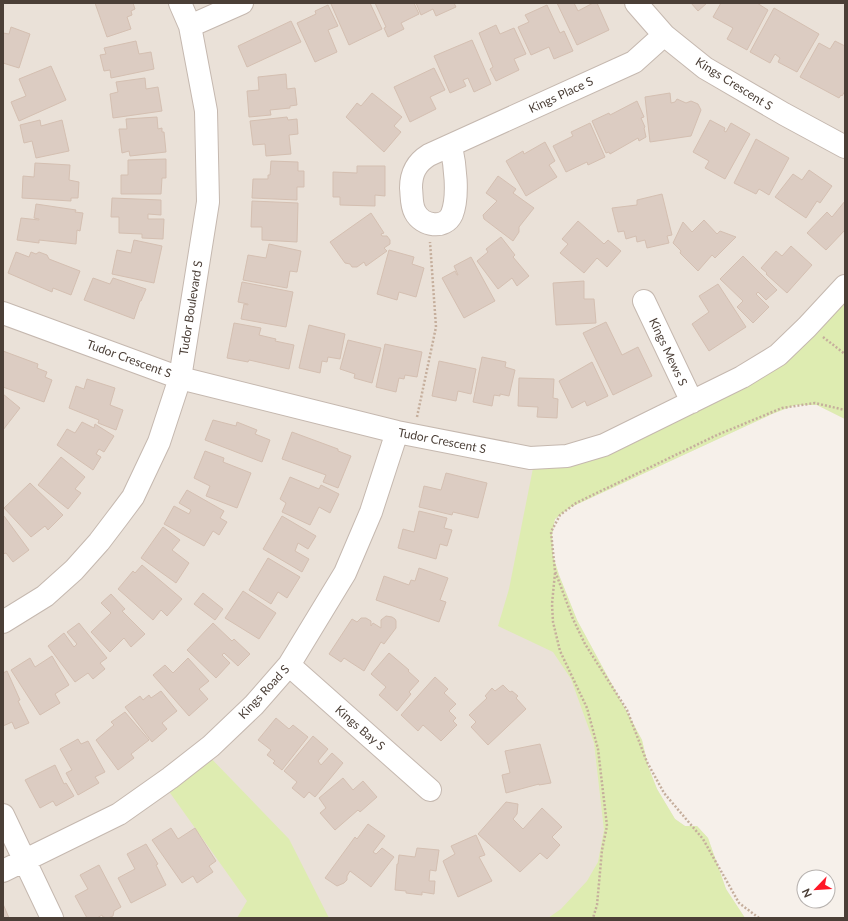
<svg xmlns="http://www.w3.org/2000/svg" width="848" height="921" viewBox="0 0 848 921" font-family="Lato,sans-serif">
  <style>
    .residential { fill: #eae1d8 }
    .green { fill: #deecb1 }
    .building { fill: #dcccc2; stroke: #d4bfb1 }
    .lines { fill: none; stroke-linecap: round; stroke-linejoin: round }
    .minor-casing { stroke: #c5b8af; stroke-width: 24 }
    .path { stroke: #c5ae9c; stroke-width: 2.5; stroke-dasharray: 2 2; stroke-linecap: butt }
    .minor { stroke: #fff; stroke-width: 22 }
    .labels { text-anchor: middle; stroke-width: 3.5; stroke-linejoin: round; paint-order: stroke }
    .street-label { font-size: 12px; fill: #4b3f37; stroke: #fff }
  </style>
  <rect width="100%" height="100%" fill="#f6f0ea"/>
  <path class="residential" d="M3,3H845V419L817,405H795L772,414L569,508L555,519L552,535L553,556L559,575L577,620L642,740L648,766L657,789L675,819L685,826H697L708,838L726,889L745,918H3Z"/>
  <path class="green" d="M845,286V419L817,405H795L772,414L569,508L555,519L552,535L553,556L559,575L577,620L642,740L648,766L657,789L675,819L685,826H697L708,838L726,889L745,918H548L561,909L587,881L598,862L604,830L594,743L571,679L553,652L498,626L509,589L535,458L567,456L742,378Z
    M204,751L289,839L329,918H237L247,901L163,783Z"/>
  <path class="building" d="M95,3H133L135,9L131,11L132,15L127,17L131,29L107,37Z
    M333,3H370L382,29L349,45L331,4Z
    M375,3H414L419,14L401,23L404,29L388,37L384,28L386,27Z
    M416,3H454L456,7L436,16L433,9L421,15Z
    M557,3H574L578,11L593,3H597L609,30L577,45Z
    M691,3H707L698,11Z
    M721,3H757L768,10L747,50L727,39L733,28L713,17Z
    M328,5L338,26L328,30L337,52L315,62L297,23L316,14L315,11Z
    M547,5L560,33L564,31L573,51L554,59L549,47L531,55L518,27L529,22L525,15Z
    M774,8L819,34L797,72L778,62L780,58L775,54L770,63L750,52Z
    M291,21L301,42L247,67L238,46Z
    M496,25L500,34L514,28L526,54L514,59L519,70L496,81L490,69L493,67L479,33Z
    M11,27L30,34L19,68L3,63V33L9,34Z
    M472,40L491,84L474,92L468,78L463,80L466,86L450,93L434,56Z
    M136,41L139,54L151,52L154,69L111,78L110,70L104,71L100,55L106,54L104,48Z
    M835,41L845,46V91L842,96L841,95L839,98L800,77L819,43L830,49Z
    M51,66L66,100L19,121L11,102L26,96L19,79Z
    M434,68L445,90L430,97L436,109L410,122L394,87Z
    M286,74L287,89L295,88L297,105L290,106V108L270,110L271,115L249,117L247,91L259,90L258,77Z
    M145,78L146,89L158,87L162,111L113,118L110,94L118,92L116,82Z
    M372,93L402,117L394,126L401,132L384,152L346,117L357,103L361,106Z
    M670,93L671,103L675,102L677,99L686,103L691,101L698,104L701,110L691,136L650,142L645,97Z
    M637,101L644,117L641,118L645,127L644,128L646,137L639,141L638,138L610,154L609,152L606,153L592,121L609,113L610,115Z
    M157,117L158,129L162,128V132H164L166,152L130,156L129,151L122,153L119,129H127L126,119Z
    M287,117L288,120L297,119L298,134L289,135L291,154L266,156L265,144L253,145L250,121Z
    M40,120L41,126L62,120L69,151L36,158L32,141L24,143L20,125Z
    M710,120L725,128L724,131L726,132L731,123L750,134L725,179L705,168L709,161L693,152Z
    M590,123L605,157L588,165L587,162L566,172L553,146L573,136L571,132Z
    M756,139L789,158L769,195L759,189L756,194L734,183Z
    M545,142L555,161L549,165L557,177L526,196L506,161L523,151L524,154Z
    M166,159V178H162L161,194H121V175H128V160Z
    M271,161L298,162V171H304V187H297V200L252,198L253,179H268V175H270Z
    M35,163L70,165L69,180L79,182L78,198H71V201L22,198L23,176L34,177Z
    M357,166H385V196L375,195V206L340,205V197H333V172L357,173Z
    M809,170L832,186L820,203L817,201L806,218L775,197L793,174L802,180Z
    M498,176L516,189L513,193L534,208L519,227V232L513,241L484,219L483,215L497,201L486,193Z
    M662,194L672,235L667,236L669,243L647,248L645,240L637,242L636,236L626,239L624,231L618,232L612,208L637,205V200Z
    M112,198L161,200V215L148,214V219H164L163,239L142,238V234L119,233V217H111Z
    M252,201L298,203L297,242L262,240V227H251Z
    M845,201V230L826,250L807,233L827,212L832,217Z
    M36,204L76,210L75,212L83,213L80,231L77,230L76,244L39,240V243L17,240L21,218L39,220V219L34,218Z
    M371,213L384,233L381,234L382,236H387L390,240V244L384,248L387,251L366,266L364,262L357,267H352L350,264L345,263L330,242Z
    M704,220L717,234L720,231L736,237L715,258L712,255L698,271L680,253L681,251L673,243L683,222L692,232Z
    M578,221L604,244L608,240L621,251L607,267L597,258L584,273L560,253L568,244L562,239Z
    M501,237L515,255L513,257L529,276L517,286L512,278L498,289L477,261L488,252L486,249Z
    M134,240L162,246L154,283L112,274L117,250L131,253Z
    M269,244L301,251L297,272L290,271L287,288L243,280L248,255L266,258Z
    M791,246L812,265L787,293L766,274L767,273L761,268L776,251L782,256Z
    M389,250L414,257L412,264L424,268L416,297L399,292L397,300L377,294Z
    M16,252L29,257L31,252L36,254L39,252L47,255L49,259L80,271L71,295L53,288L52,292L8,273Z
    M743,256L777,290L766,300L758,292L756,294L769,307L753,323L737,307L743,301L720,279Z
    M471,257L495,301L464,318L442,278L455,271L457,275H458L454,266Z
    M93,278L110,284L113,278L146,289L141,301H140L134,319L84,300Z
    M584,281V299H594L596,323L556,325L553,283Z
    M242,282L293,292L286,327L241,319L244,304L248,305V304L238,302Z
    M718,284L746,327L709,351L692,324L709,312L699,296Z
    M606,322L622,355L638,347L652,376L613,395L583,333Z
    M234,323L261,328L259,335L276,339L275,341L294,345L289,369L249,360L248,362L227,358Z
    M309,325L345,334L340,359L328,357L327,362L322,361L320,373L299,368Z
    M348,340L381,348L372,383L354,378L355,374L340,369Z
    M385,344L422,352L417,377L405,375L404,379L399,378L396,392L376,387Z
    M3,351L38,364L37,368L47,372L45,377L52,380L44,402L3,387Z
    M482,357L506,362L505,367L515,370L509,396L500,394V396L494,395L492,406L473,402Z
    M439,361L476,369L471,394L458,391L456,401L432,396Z
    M592,362L608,396L587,406L585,401L572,408L559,381Z
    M519,378L554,379L553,398L558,399L557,418L537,417L538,407L518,406Z
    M87,379L115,388L110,405L123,410L116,430L98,423L99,420L69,408L76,386L84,389Z
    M3,394L20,408L3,430Z
    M213,420L236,426L237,422L257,430L255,434L270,440L262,462L205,440Z
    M82,422L94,428L95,424L114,436L104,452L99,449L96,454L101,457L93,470L57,445L67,429L75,433Z
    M292,432L338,449V451L351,456L338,488L323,482L326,475L282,459Z
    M205,451L224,458L223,462L251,473L237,508L206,496L210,486L194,478Z
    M61,457L85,477L75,489L81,493L68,509L38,485Z
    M446,473L487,483L478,518L453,512L452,515L419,507L424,486L441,490Z
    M290,477L319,489L321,485L339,494L330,513L319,507L310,525L282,512L286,503L280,499Z
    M30,483L63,515L48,530L45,526L31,537L4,508Z
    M187,490L224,511L220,518L227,522L219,535L213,531L204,546L164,524L174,506L189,514L191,510L179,503Z
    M419,511L447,518L444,528L452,530L447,546L440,544L436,559L398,548L403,529L414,532Z
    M4,516L29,550L13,562L6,553L3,554V517Z
    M282,516L316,536L308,549L298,543L295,551L309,559L302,572L263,549Z
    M163,527L180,540L172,550L189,563L176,583L141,558Z
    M268,558L300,577L287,598L278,592L271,604L249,590Z
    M142,565L182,599L167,616L161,610L153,620L118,589L133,571L135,573Z
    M419,568L448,578L440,600L446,602L439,622L376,600L384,576L409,585L411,580L415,581Z
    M243,591L276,613L259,639L225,618Z
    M203,593L223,609L215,620L194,604Z
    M111,594L125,609L122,611L145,634L131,647L124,638L110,652L91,632L111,613L101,603Z
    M386,616L392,617L395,619L396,621V628L384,644L381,642L364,671L344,658L341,662L329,654L352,619L357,622L361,618H366L371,621V626L373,623L381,628V620Z
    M79,623L107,658L100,663L105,669L93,679L88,673L75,682L48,646L64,633L74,647L77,644L67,632Z
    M213,623L232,641L234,639L250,654L238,666L224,653L222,655L230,663L216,678L187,650Z
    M389,653L409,670L408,671L419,681L409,692L411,694L397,711L379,695L386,687L371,674Z
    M52,656L69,685L55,694L60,703L40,715L11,670L30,658L35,667Z
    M188,658L209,681L199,689L208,699L189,716L153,675L165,665L173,673Z
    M7,671L20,700L18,701L29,723L15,729L12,722L3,726V673Z
    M435,677L448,689L444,693L456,704L449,711L456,718L453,721L457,725L441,741L423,725L418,731L401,715Z
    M503,685L510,692L512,691L518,696L516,698L526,709L488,745L471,727L476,722L469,715L487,698L485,696L492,688L495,691Z
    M161,691L177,711L162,723L167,729L152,742L125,707L140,696L143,700L149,695L151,698Z
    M125,712L149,740L131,754L134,758L118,770L96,740L114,725L111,722Z
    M276,718L289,729L293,725L308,737L282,770L273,763L275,761L267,755L271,750L258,740Z
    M313,736L328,749L318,761L321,765L332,753L343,763L315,797L309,792L304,798L292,788L297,782L284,771Z
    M78,739L81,744L88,741L105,772L95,777L99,783L78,795L66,773L72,770L60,749Z
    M540,744L551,783L539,785V784L506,793L502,775L510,773L505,751Z
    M55,765L64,784L66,783L74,796L56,806L53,801L40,808L25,780Z
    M343,778L353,790L363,781L377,797L360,812L358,810L335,830L320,813L326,808L319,798Z
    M506,802L518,804L517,814L513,819L523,829L542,808L562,827L552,837L560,845L547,859L540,853L520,872L478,834Z
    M368,824L385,836L373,852L376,854L382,848L394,857L371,887L350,871L347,876V880L344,883L337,886L325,878L355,837L357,839Z
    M171,828L178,839L195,828L216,861L209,866L213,872L197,883L193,876L182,883L152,840Z
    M476,835L485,855L479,857L492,881L458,897L443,861L455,854L451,846Z
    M146,844L158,864L156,865L166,885L131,903L118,878L135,869L127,854Z
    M417,848L439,850L436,871L430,870L429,881H435L434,894L422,892V895L406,893V891L395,890L397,864H398L399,855L415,857Z
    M99,865L121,907L114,911L113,916L108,918L103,917L102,915L97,918H87L75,896L88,889L80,875Z
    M3,904L9,918H3Z"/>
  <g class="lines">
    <g class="minor-casing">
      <path id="minor" d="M636,3L664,35L705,68L784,114L845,147
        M190,26L242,3
        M451,146C455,164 459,196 452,214C445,230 422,226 415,212C411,205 412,196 411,188C411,173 416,163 429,155L634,62L664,35
        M644,301L692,402
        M3,313L180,378L397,432L530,458L567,456L604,445L742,377L778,355L807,327L845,286
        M3,622L45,596L74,570L99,542L118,517L133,497L159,442L180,378L208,202L206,111L190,26L180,3
        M289,665L430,790
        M3,815L52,918
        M3,871L119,814L170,778L211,746L254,705L289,665L345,573L371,512L397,432"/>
    </g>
    <path class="path" d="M823,337L845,354
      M417,417L436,327L430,242
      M555,573L552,604L553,622L560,651L587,708L598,749L607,826L602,850L597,905L593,918
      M759,918L739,903L703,839L664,793L647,762L627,710L585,644L573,619L555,571L551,532L560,515L576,503L717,435L782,408L815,403L845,410"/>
    <use href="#minor" class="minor"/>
  </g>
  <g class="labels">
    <g class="street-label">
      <text transform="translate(734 84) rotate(32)" y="4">Kings Crescent S</text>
      <text transform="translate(561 95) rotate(-25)" y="4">Kings Place S</text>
      <text transform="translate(191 308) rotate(-81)" y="4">Tudor Boulevard S</text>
      <text transform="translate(668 352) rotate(65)" y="4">Kings Mews S</text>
      <text transform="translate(129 359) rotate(20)" y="4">Tudor Crescent S</text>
      <text transform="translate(442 441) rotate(11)" y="4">Tudor Crescent S</text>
      <text transform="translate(264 692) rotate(-47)" y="4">Kings Road S</text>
      <text transform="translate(360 728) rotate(41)" y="4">Kings Bay S</text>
    </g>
  </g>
  <rect width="848" height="921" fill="none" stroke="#4b3f37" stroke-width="8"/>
  <g transform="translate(816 889) rotate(245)"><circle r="19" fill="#ffffff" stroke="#b7b2af"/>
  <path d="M0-3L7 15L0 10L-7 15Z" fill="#ff1827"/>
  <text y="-6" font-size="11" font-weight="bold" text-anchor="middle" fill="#4b3f37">N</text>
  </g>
</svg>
